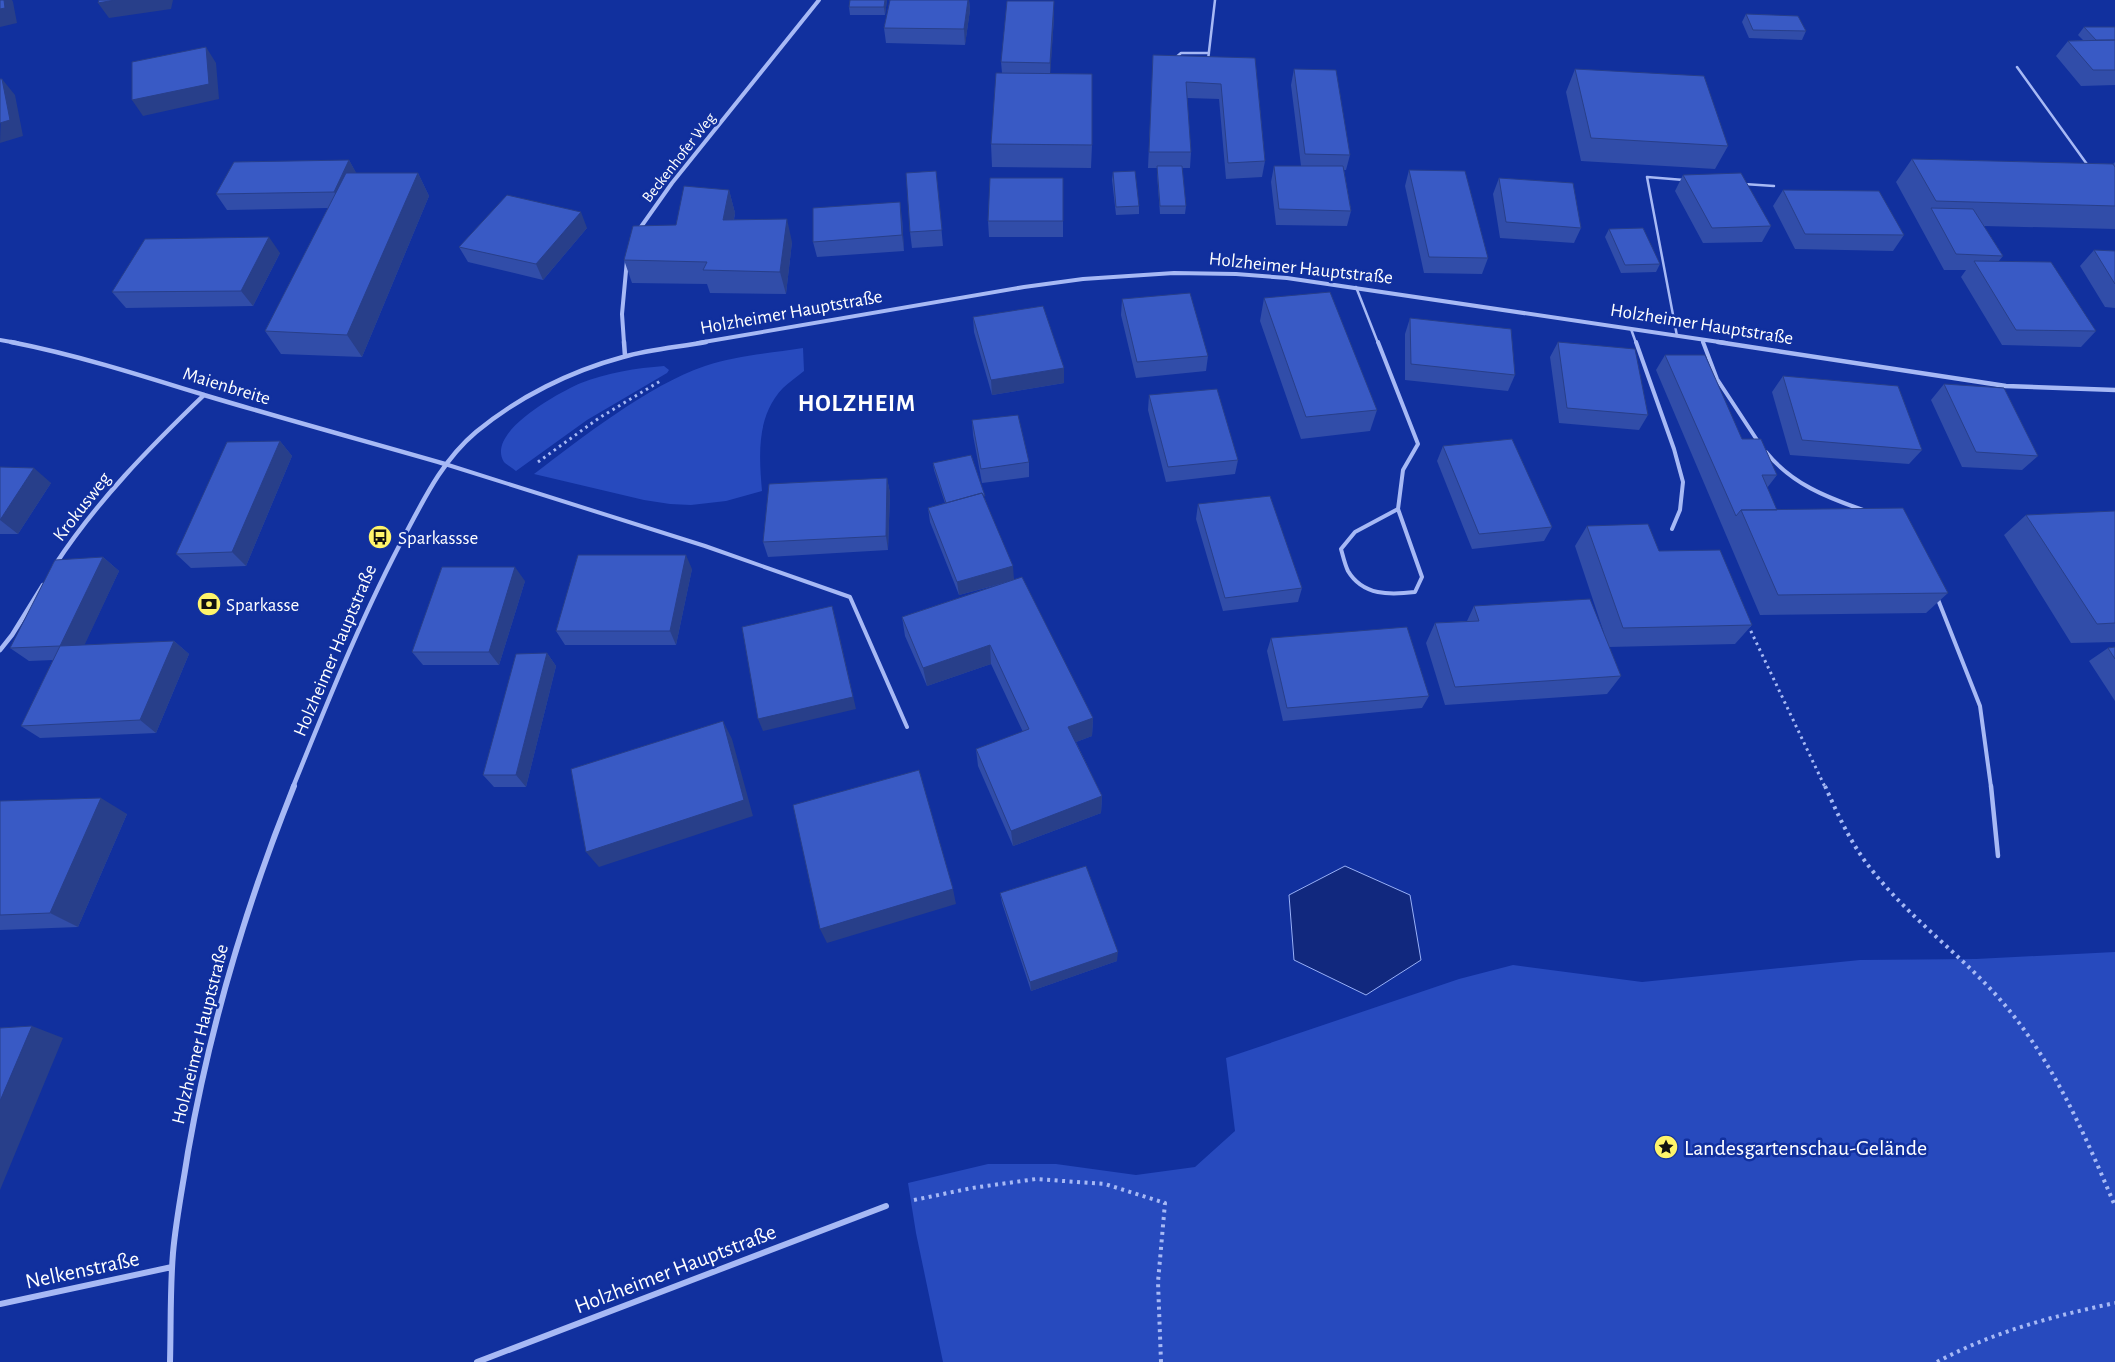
<svg xmlns="http://www.w3.org/2000/svg" width="2115" height="1362" viewBox="0 0 2115 1362" font-family="'Alegreya Sans',sans-serif">
  <style>
    .green { fill: #274abe }
    .water { fill: #11287e; stroke: #98b0f8 }
    .lines { fill: none; stroke-linecap: round; stroke-linejoin: round }
    .path-far1 { stroke: #a7b9f5; stroke-width: 3; stroke-dasharray: 2.5 4; stroke-linecap: butt }
    .path { stroke: #a7b9f5; stroke-width: 4; stroke-dasharray: 3 4.5; stroke-linecap: butt }
    .service-far2 { stroke: #a7b9f5; stroke-width: 2.5 }
    .service-far1 { stroke: #a7b9f5; stroke-width: 4 }
    .service { stroke: #a7b9f5; stroke-width: 4.5 }
    .minor-far2 { stroke: #a7b9f5; stroke-width: 4 }
    .minor-far1 { stroke: #a7b9f5; stroke-width: 4.5 }
    .minor { stroke: #a7b9f5; stroke-width: 6 }
    .wall { fill: #314da9 }
    .shaded-wall { fill: #283f8a }
    .building { fill: #395ac5; stroke: #283f8a }
    .labels { text-anchor: middle; stroke-width: 5; stroke-linejoin: round; paint-order: stroke }
    .far-street-label { font-size: 16px; fill: #fff; stroke: #11309e }
    .street-label { font-size: 19px; fill: #fff; stroke: #11309e }
    .poi-label { font-size: 19px; fill: #fff; stroke: #11309e; text-anchor: start }
    .near-poi-label { font-size: 22px; fill: #fff; stroke: #11309e; text-anchor: start }
    .near-street-label { font-size: 22px; fill: #fff; stroke: #11309e }
    .district-label { font-size: 24px; font-weight: bold; letter-spacing: 1px; fill: #fff; stroke: #11309e }
  </style>
  <rect width="100%" height="100%" fill="#11309e"/>
  <path class="green" d="M803,348L804,371C797,377 789,382 783,388C756,416 759,456 762,491L726,501L691,505L670,504L644,500L534,474C583,437 647,386 705,366C736,356 771,353 803,348Z
    M664,366L669,370L667,373L587,420L516,471C513,468 507,465 504,462C485,432 560,392 581,383C606,373 637,368 664,366Z
    M2115,952V1362H943L916,1233L908,1183L988,1164H1056L1136,1175L1195,1167L1235,1131L1226,1058L1459,979L1513,965L1642,982L1860,960L1976,959Z"/>
  <path class="water" d="M1345,866L1410,895L1421,960L1366,995L1294,960L1289,895Z"/>
  <g class="lines">
    <path class="path-far1" d="M538,462L599,418L662,380
      M1748,625L1825,787"/>
    <path class="path" d="M1825,786C1838,815 1851,844 1871,869C1910,919 1963,956 2004,1004C2054,1063 2085,1135 2115,1206
      M914,1200L972,1188L1036,1179L1105,1184L1165,1203L1158,1282L1161,1362
      M1937,1362C1993,1332 2053,1316 2115,1303"/>
    <path class="service-far2" d="M1174,59L1181,53H1209
      M1208,60L1215,0
      M2017,67L2089,167
      M1744,184L1774,186
      M1356,287L1378,343
      M1631,329L1636,343
      M1677,336L1647,177L1684,180
      M1702,340L1703,343"/>
    <path class="service-far1" d="M1378,342L1418,444L1403,470L1398,509
      M1636,342L1674,449L1683,482L1680,510L1672,529
      M1703,342L1717,379L1759,443
      M1766,452C1792,484 1826,497 1863,510
      M445,464L705,546L850,597L907,727
      M1398,509L1422,577L1415,592C1390,595 1363,596 1348,571C1345,565 1343,556 1341,549L1355,532Z
      M1937,597L1980,706L1991,787"/>
    <path class="service" d="M1991,786L1998,856"/>
    <path class="minor-far2" d="M638,231L672,183L819,0
      M0,340L17,343
      M624,343L622,314L627,260
      M698,343L1024,287L1083,279L1174,273L1236,274L1287,278L1726,343"/>
    <path class="minor-far1" d="M11,342C77,355 140,375 204,395C284,419 365,441 445,464
      M624,342L625,356
      M1718,342L2006,386L2115,390
      M55,565C97,501 149,448 204,395
      M0,650L12,635L43,585
      M293,787C328,701 363,613 407,531C426,495 444,459 476,432C518,397 571,371 623,357C650,349 679,347 706,342"/>
    <path class="minor" d="M0,1304L172,1267
      M170,1362C171,1326 170,1289 173,1253C176,1219 183,1185 188,1152C210,1026 246,905 294,786
      M477,1362L886,1206"/>
  </g>
  <path class="wall" d="M887,0L885,15H850L849,7Z
    M890,0H969L970,10L965,45L886,43L884,28Z
    M1054,1V17L1050,73L1092,145L1091,168L992,167L991,144L1002,73L1001,62Z
    M1746,14L1806,31L1802,40L1749,38L1742,22Z
    M2084,27H2115V85L2081,86L2056,56L2068,41L2083,40L2078,35Z
    M1153,55L1255,58L1265,161L1262,177L1226,179L1219,99L1187,98L1191,152L1190,168H1182L1186,206L1185,214H1160L1157,174V168H1148Z
    M1294,69L1350,155L1346,170H1344L1351,211L1347,226L1276,225L1271,182L1274,166H1301L1291,85Z
    M1575,69L1728,146L1715,169L1581,161L1566,92Z
    M1912,159L2113,164L2115,162V229L1984,226L2003,256L1998,262L2096,331L2081,347L2002,345L1961,277L1966,270H1944L1896,182Z
    M349,160L356,173H418L429,196L362,357L281,354L265,331L328,208L227,210L216,194Z
    M1409,170L1488,258L1482,274L1424,273L1405,186Z
    M936,171L943,246L912,248L910,232Z
    M1113,172L1139,206V214L1116,215L1112,180Z
    M1683,175L1771,226L1762,242L1703,243L1675,191Z
    M1063,178V237H989L988,221Z
    M1499,178L1581,228L1574,243L1500,238L1493,194Z
    M729,190L735,213L734,220L792,242L786,294L710,293L707,284L632,283L624,260Z
    M1783,190L1904,235L1893,251L1795,249L1773,206Z
    M902,218L904,251L817,257L813,242Z
    M587,228L543,280L468,262L459,247Z
    M1609,229L1660,264L1656,272L1621,273L1605,237Z
    M2094,250L2115,251V308L2105,307L2080,266Z
    M280,253L253,306L126,308L112,292Z
    M1264,298L1377,410L1370,431L1301,439L1260,321Z
    M1122,299L1208,356L1206,371L1136,378L1121,315Z
    M973,317L1064,368V383L992,395L974,332Z
    M1410,318L1515,375L1508,391L1405,380V334Z
    M1558,342L1648,415L1639,430L1559,423L1550,357Z
    M1665,355L1742,439L1777,475L1767,488L1777,510L1948,593L1926,613L1760,615L1656,370Z
    M1783,376L1922,450L1909,464L1790,455L1772,392Z
    M1944,384L2038,456L2022,470L1962,467L1931,400Z
    M1149,395L1238,460L1235,474L1166,482L1148,410Z
    M972,420L1029,462V477L982,483L973,435Z
    M280,441L292,456L246,566L191,568L176,554Z
    M1443,446L1552,527L1544,541L1472,549L1437,461Z
    M933,463L985,499L1014,579L1093,718L1092,736L1076,742L1102,796L1101,813L1013,846L978,766L976,749L1023,732L991,664L927,686L905,636L902,617L1001,584L959,595L930,522L928,508L945,503L934,470Z
    M0,467L51,483L18,534H0Z
    M887,478L890,493L888,550L768,557L763,542Z
    M1198,504L1302,588L1298,602L1223,611L1196,519Z
    M2115,511V642L2071,643L2004,535L2026,515Z
    M1587,526L1659,551L1752,625L1735,644L1609,647L1621,676L1607,694L1445,705L1426,643L1435,623L1467,621L1474,606L1604,633L1575,546Z
    M103,557L119,571L84,645L174,641L189,654L156,733L40,738L21,726L53,660L29,661L10,648Z
    M692,569L676,645H565L556,631Z
    M525,581L499,665H423L412,652Z
    M1271,638L1429,696L1422,708L1283,721L1267,651Z
    M2115,647V701L2089,661L2108,648Z
    M547,653L556,666L526,787H494L483,775Z
    M0,801L127,814L78,927L0,930Z
    M1000,893L1117,961L1031,991L1002,903Z"/>
  <path class="shaded-wall" d="M4,0H12L13,2L17,23L0,27V9Z
    M115,0H173L171,9L109,18L98,3Z
    M885,0H887L885,15L884,7Z
    M968,0H969L970,10L965,45L964,29Z
    M1054,1V17L1050,79V63Z
    M206,47L216,63L219,99L143,116L132,100Z
    M2,79L15,95L23,136L0,143Z
    M349,160L358,176L343,207L334,192Z
    M418,173L429,196L362,357L347,335Z
    M729,190L735,213L729,242L723,220Z
    M900,202L902,218L904,251L902,235Z
    M581,212L587,228L543,280L536,264Z
    M787,219L792,242L786,294L780,272Z
    M269,237L280,253L253,306L241,291Z
    M1064,368V383L992,395L991,380Z
    M280,441L292,456L246,566L232,552Z
    M34,468L51,483L18,534L0,520Z
    M887,478L890,493L888,550L886,536Z
    M686,555L692,569L676,645L670,631Z
    M103,557L119,571L78,659L60,646Z
    M1013,566L1014,580L959,595L957,582Z
    M515,567L525,581L499,665L489,652Z
    M832,606L836,620L856,709L763,731L758,719Z
    M174,641L189,654L156,733L140,720Z
    M990,645L991,664L927,686L923,668Z
    M547,653L556,666L526,787L516,775Z
    M1093,718L1092,736L1068,745V727Z
    M723,721L732,739L753,816L599,867L586,852Z
    M1102,796L1101,813L1013,846L1011,831Z
    M101,798L127,814L78,927L50,913Z
    M953,889L956,904L827,943L820,929Z
    M1118,952L1117,961L1031,991L1030,982Z
    M32,1026L63,1038L0,1190V1101Z"/>
  <path class="building" d="M0,0H4L5,8L0,9Z
    M99,0H115L98,3Z
    M850,0H885L884,7H849Z
    M890,0H968L964,29L884,28Z
    M1007,1H1054L1050,63L1001,62Z
    M1746,14L1798,16L1806,31L1753,30Z
    M2084,27H2115V40H2096Z
    M2115,40V70H2093L2068,41Z
    M206,47L209,84L132,100V62Z
    M1153,55L1255,58L1265,161L1228,163L1221,84L1186,82L1191,152H1149Z
    M1294,69L1336,70L1350,155L1305,154Z
    M1575,69L1704,76L1728,146L1591,138Z
    M996,73L1092,74V145L991,144Z
    M0,79H2L10,120L0,123Z
    M1912,159L2113,164L2115,167V206L1936,201Z
    M349,160L334,192L216,194L234,162Z
    M1157,166H1182L1186,206H1160Z
    M1274,166H1343L1351,211L1279,209Z
    M1409,170L1465,171L1488,258L1429,257Z
    M936,171L942,230L910,232L906,173Z
    M1135,171L1139,206L1116,207L1113,172Z
    M346,173H418L347,335L265,331Z
    M1741,173L1771,226L1712,228L1683,175Z
    M990,178H1063V221H988Z
    M1499,178L1573,183L1581,228L1506,222Z
    M684,186L729,190L723,220L787,219L780,272L703,270L707,262L624,260L633,226L676,225Z
    M1783,190L1879,191L1904,235L1805,234Z
    M507,195L581,212L536,264L459,247Z
    M900,202L902,235L813,242V208Z
    M1931,208L1973,209L2003,256L1956,254Z
    M1643,228L1660,264L1625,265L1609,229Z
    M269,237L241,291L112,292L145,239Z
    M2094,250L2115,251V284Z
    M1974,261L2051,262L2096,331L2016,330Z
    M1330,292L1377,410L1306,417L1264,298Z
    M1190,293L1208,356L1137,362L1122,299Z
    M1043,306L1064,368L991,380L973,317Z
    M1410,318L1511,329L1515,375L1411,364Z
    M1558,342L1635,349L1648,415L1567,408Z
    M1665,355H1705L1742,439H1761L1777,475H1762L1777,510H1741L1736,516Z
    M1783,376L1898,386L1922,450L1802,440Z
    M1944,384L2004,388L2038,456L1976,452Z
    M1217,389L1238,460L1168,467L1149,395Z
    M1018,415L1029,462L981,469L972,420Z
    M1512,439L1552,527L1479,534L1443,446Z
    M280,441L232,552L176,554L227,442Z
    M971,455L985,496H984L982,493L946,503L933,463Z
    M0,467L34,468L0,520Z
    M887,478L886,536L763,542L769,484Z
    M982,493L1013,566L957,582L928,508Z
    M1270,496L1302,588L1225,598L1198,504Z
    M1903,508L1948,593L1778,595L1741,510Z
    M2115,511V623L2097,624L2026,515Z
    M1648,524L1659,551L1720,550L1752,625L1623,628L1587,526Z
    M578,555H686L670,631H556Z
    M103,557L60,646L10,648L55,560Z
    M442,567H515L489,652H412Z
    M1022,577L1093,718L1068,727L1102,796L1011,831L976,749L1029,729L990,645L923,668L902,617Z
    M1590,599L1621,676L1455,687L1435,623L1479,621L1474,606Z
    M832,606L853,697L758,719L742,627Z
    M1407,627L1429,696L1287,708L1271,638Z
    M174,641L140,720L21,726L60,646Z
    M2115,647V659L2108,648Z
    M547,653L516,775H483L516,654Z
    M723,721L744,800L586,852L571,769Z
    M919,770L953,889L820,929L793,805Z
    M101,798L50,913L0,915V801Z
    M1086,866L1118,952L1030,982L1000,893Z
    M32,1026L0,1101V1028Z"/>
  <defs>
    <g id="bus-disc" transform="scale(1.25)"><circle r="9.5" fill="#fff46a" stroke="#11309e"/><path d="M-5-6H5V4H4V6H2V4H-2V6H-4V4H-5ZM-3.5-4V0h7V-4ZM-3.5 1.2v1.5H-2V1.2ZM2 1.2v1.5H3.5V1.2Z" fill="#111"/></g>
    <g id="bank-disc" transform="scale(1.25)"><circle r="9.5" fill="#fff46a" stroke="#11309e"/><path d="M-6-4H6V4H-6ZM0-2.3a2.3 2.3 0 1 0 0 4.6a2.3 2.3 0 1 0 0-4.6Z" fill="#111"/></g>
    <g id="sight-disc" transform="scale(1.25)"><circle r="9.5" fill="#fff46a" stroke="#11309e"/><path d="M0-6L1.8-2.2L6-1.7L2.9 1.2L3.7 5.4L0 3.3L-3.7 5.4L-2.9 1.2L-6-1.7L-1.8-2.2Z" fill="#111"/></g>
  </defs>
  <g fill-rule="evenodd">
    <use href="#bus-disc" x="380" y="537"/>
    <use href="#bank-disc" x="209" y="604"/>
    <use href="#sight-disc" x="1666" y="1147"/>
  </g>
  <g class="labels">
    <g class="far-street-label">
      <text transform="translate(678 157) rotate(-52)" y="6">Beckenhofer Weg</text>
    </g>
    <g class="street-label">
      <text transform="translate(1301 267) rotate(6)" y="7">Holzheimer Hauptstraße</text>
      <text transform="translate(791 311) rotate(-10)" y="7">Holzheimer Hauptstraße</text>
      <text transform="translate(1702 323) rotate(9)" y="7">Holzheimer Hauptstraße</text>
      <text transform="translate(227 385) rotate(17)" y="7">Maienbreite</text>
      <text transform="translate(81 506) rotate(-52)" y="7">Krokusweg</text>
      <text transform="translate(334 650) rotate(-67)" y="7">Holzheimer Hauptstraße</text>
      <text transform="translate(199 1034) rotate(-76)" y="7">Holzheimer Hauptstraße</text>
    </g>
    <g class="poi-label">
      <text x="398" y="544">Sparkassse</text>
      <text x="226" y="611">Sparkasse</text>
    </g>
    <g class="near-poi-label">
      <text x="1684" y="1155">Landesgartenschau-Gelände</text>
    </g>
    <g class="near-street-label">
      <text transform="translate(675 1268) rotate(-21)" y="8">Holzheimer Hauptstraße</text>
      <text transform="translate(82 1269) rotate(-12)" y="8">Nelkenstraße</text>
    </g>
    <g class="district-label">
      <text x="857" y="411">HOLZHEIM</text>
    </g>
  </g>
</svg>
